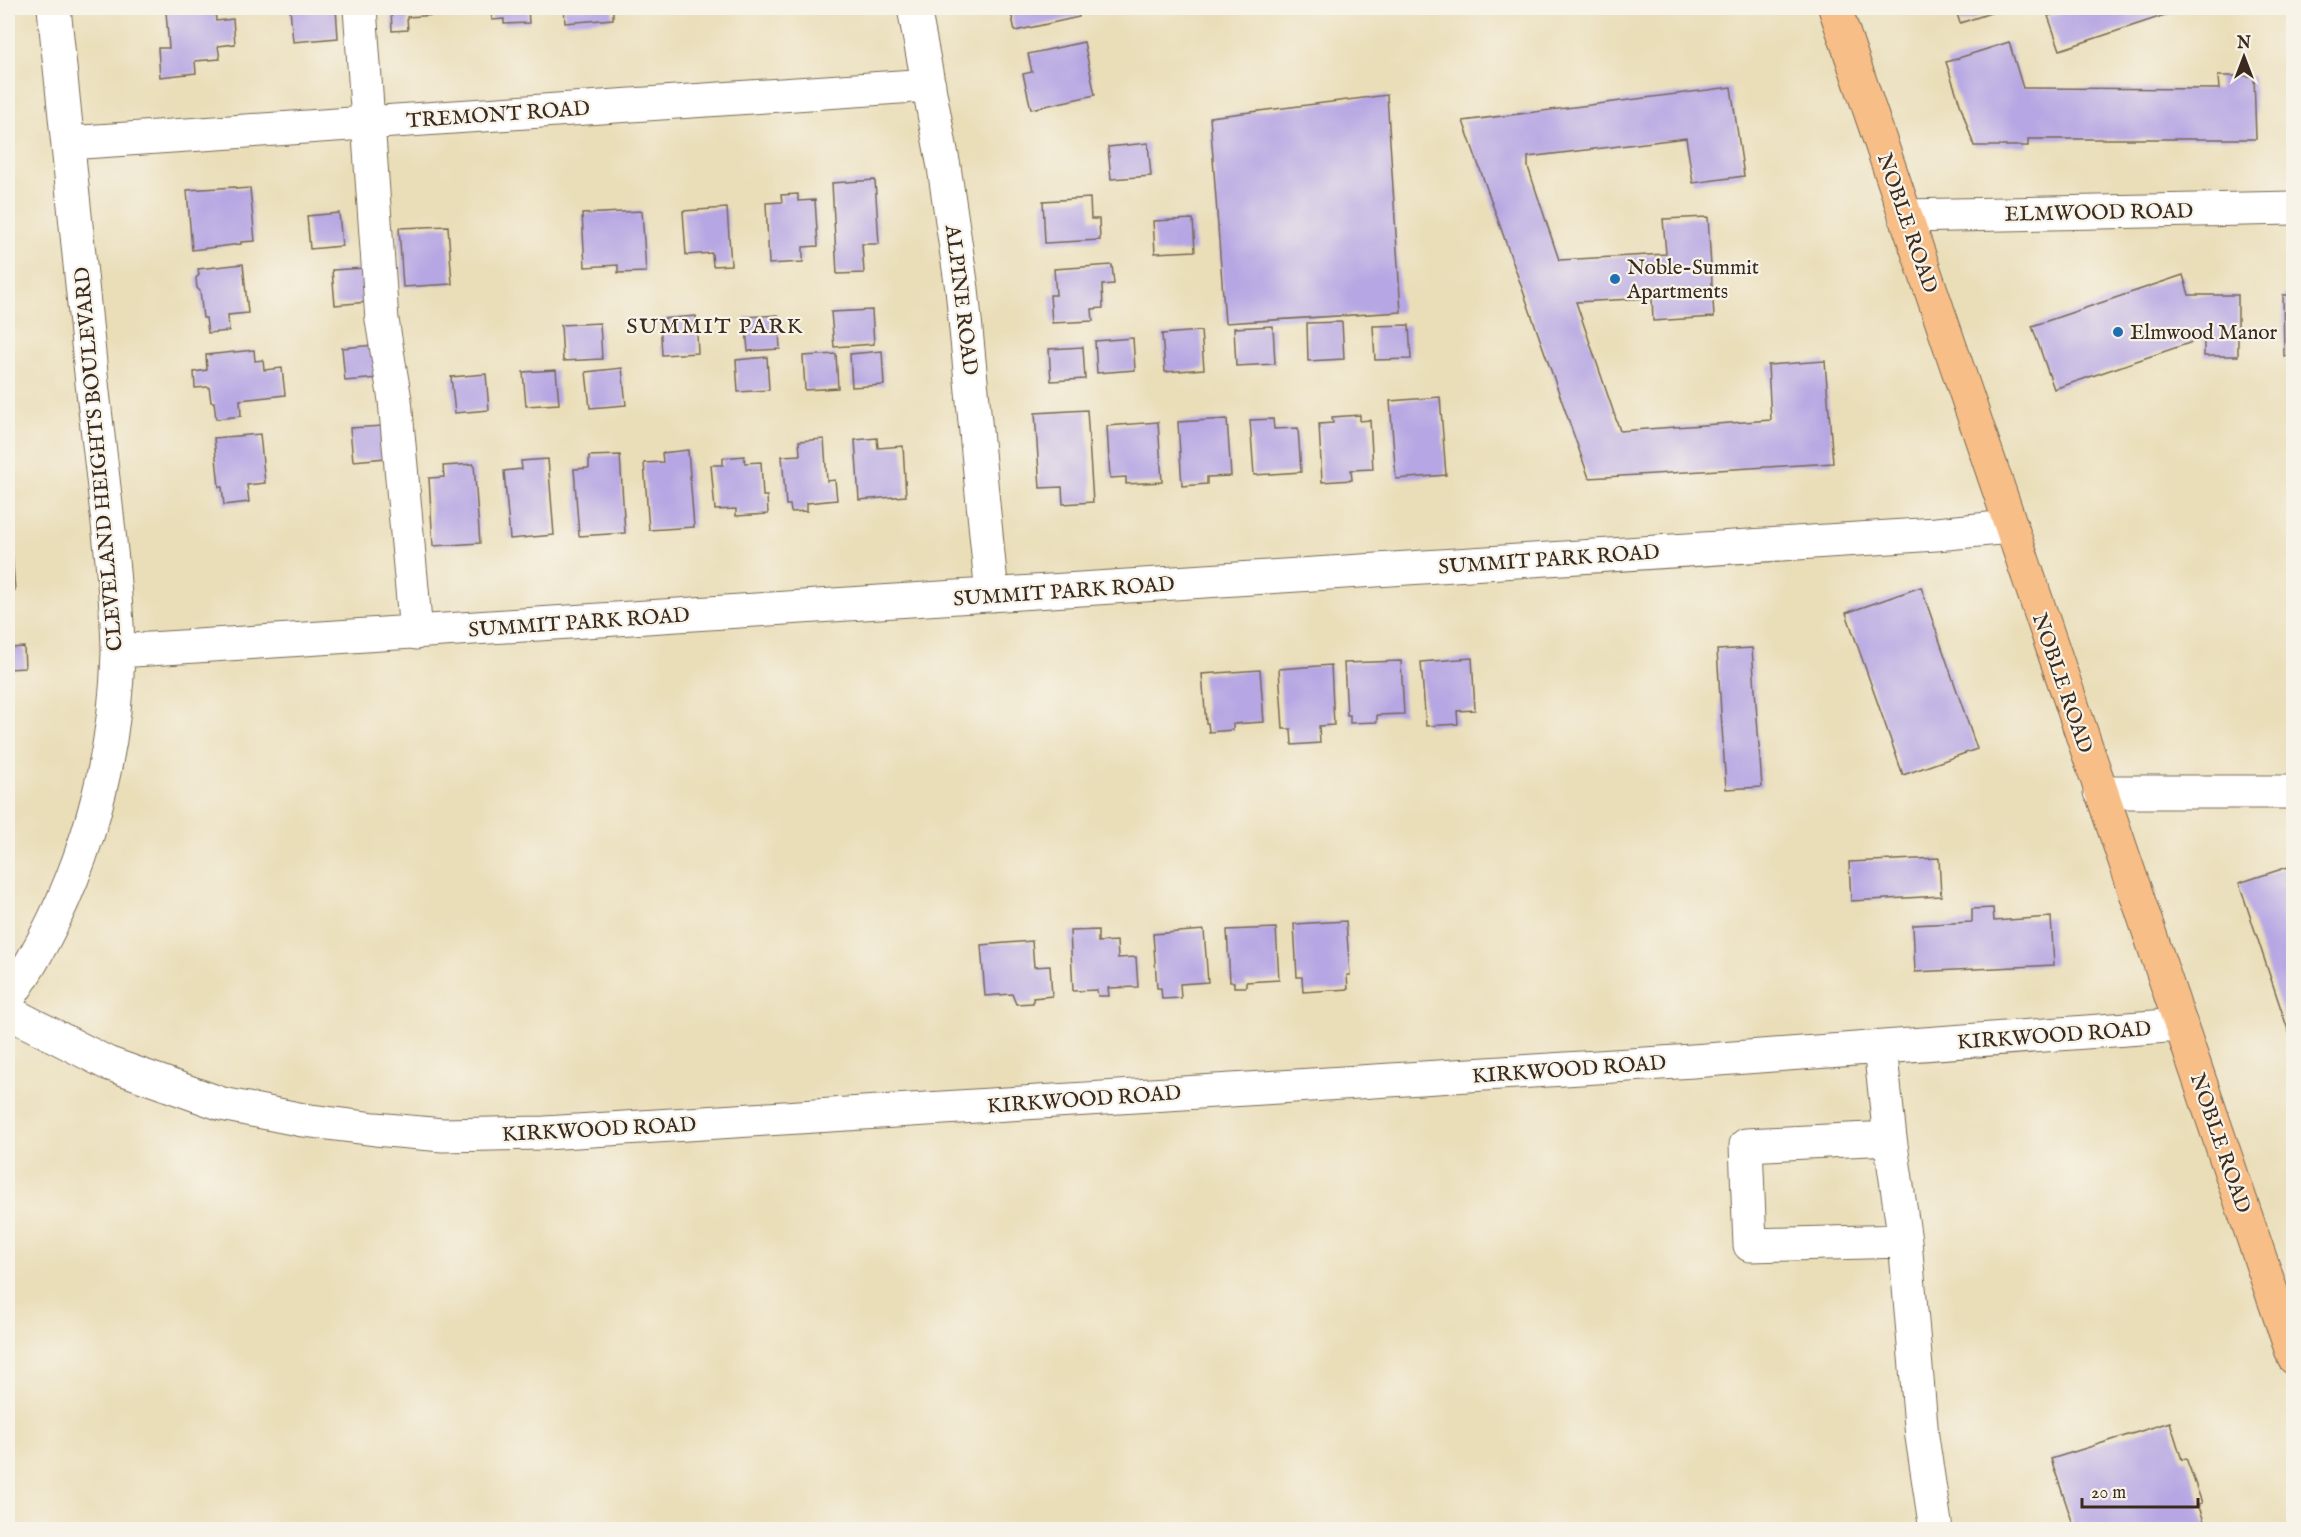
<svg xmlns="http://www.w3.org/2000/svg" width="2301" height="1537" viewBox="0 0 2301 1537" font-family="'IM FELL English',serif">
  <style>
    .building { fill: #b6a6e3 }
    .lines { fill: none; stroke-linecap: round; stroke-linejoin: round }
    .minor-casing { stroke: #786954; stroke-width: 35 }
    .major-casing { stroke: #786954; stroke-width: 35 }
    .minor { stroke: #fff; stroke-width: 33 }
    .major { stroke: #f7be88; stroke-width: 33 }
    .poi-dot { fill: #1f6fb2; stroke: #f7f3e8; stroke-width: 2 }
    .labels { text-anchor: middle; stroke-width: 4.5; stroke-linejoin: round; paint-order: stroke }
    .street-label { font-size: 21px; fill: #3b2a1e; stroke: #f7f3e8 }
    .poi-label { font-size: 21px; fill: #3b2a1e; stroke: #f7f3e8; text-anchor: start }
    .neighbourhood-label { font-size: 22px; letter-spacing: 1.5px; fill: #3b2a1e; stroke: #f7f3e8 }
  </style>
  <rect width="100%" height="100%" fill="#f7f3e8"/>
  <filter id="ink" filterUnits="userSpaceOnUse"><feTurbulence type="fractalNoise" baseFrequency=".0167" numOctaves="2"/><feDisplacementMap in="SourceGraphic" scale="12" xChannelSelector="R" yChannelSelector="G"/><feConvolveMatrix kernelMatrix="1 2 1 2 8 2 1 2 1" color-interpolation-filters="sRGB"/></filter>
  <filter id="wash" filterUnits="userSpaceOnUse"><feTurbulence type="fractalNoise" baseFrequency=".008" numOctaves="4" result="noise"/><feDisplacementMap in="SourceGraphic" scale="24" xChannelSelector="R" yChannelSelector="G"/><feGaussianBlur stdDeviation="1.35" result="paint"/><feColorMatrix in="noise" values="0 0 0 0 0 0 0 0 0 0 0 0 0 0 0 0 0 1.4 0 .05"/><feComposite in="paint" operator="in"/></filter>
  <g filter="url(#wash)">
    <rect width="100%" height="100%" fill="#eadeb9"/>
    <g id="blocks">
      <path class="building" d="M215,8L216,21L233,19L235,44L218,46L220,59L195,61L196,73L160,77L158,48H169L166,12Z
        M290,8H336L338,38L293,42Z
        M391,8H452V14L407,17L408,30L392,31Z
        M480,8H528L529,23L504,24V19L492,20L491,11L481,12Z
        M564,8H613V19L565,23Z
        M1010,8H1077L1079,17L1015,31Z
        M1955,8H2006L1960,23Z
        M2074,8H2186L2060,50L2048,16Z
        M1084,42L1095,95L1031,109L1023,74L1032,72L1028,54Z
        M2009,42L2023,88L2219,89L2218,76H2254L2256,139H2028V146H1974L1946,62Z
        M1731,87L1744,176L1693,183L1686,138L1528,157V167L1559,260L1666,254L1663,219L1708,217L1714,317L1653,321L1652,298L1576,302L1620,431L1771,420L1768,365L1825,361L1833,463L1589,478L1463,121Z
        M1387,95L1401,312L1225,323L1210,117Z
        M1148,143L1151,176L1111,179L1108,147Z
        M875,180L879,244H862L864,273L837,274L832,183Z
        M235,187L236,189L250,188L255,241L241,242V244L192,250L187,190Z
        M798,194V201L815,200L818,246L803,247V262L769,264L766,203L782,202L781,195Z
        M1090,198L1091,219H1099L1100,240L1045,243L1043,201Z
        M727,208L731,265L713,266L712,253L686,255L683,211Z
        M642,211L646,272L618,273V265L585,267L582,214Z
        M339,213L342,246L310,249L307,216Z
        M1193,219L1195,251L1155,253L1153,221Z
        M448,226L452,284L403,287L399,228Z
        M243,264L248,313L228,315L229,331L208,333L206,318H203L200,291L197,288L196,278L199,275L198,269Z
        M1112,265L1114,284L1102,285L1103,308L1092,309L1093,321L1052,323L1050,295H1056L1054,269Z
        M365,268L368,302L335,305L332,270Z
        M2183,275L2189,295H2238V356H2204V338L2054,389L2032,326Z
        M2283,295H2294V356H2284Z
        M872,310L874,344L834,347L831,312Z
        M778,315L780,349L748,351L745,317Z
        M696,316L698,353L662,355L660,319Z
        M1342,322L1344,359L1308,361L1307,323Z
        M600,323L602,359L563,361L561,325Z
        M1409,325L1411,359L1375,360L1373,326Z
        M1273,326L1275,364L1236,366L1234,328Z
        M1201,331L1204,369L1165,372L1162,334Z
        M1133,338L1135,370L1097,373L1095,341Z
        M375,345L378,378L345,381L342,348Z
        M1083,347L1085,379L1051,381L1049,349Z
        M254,350L255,361L263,360L264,370L282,368L285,395L240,400L241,416L216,419L214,402H211L209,387L195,388L194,372L207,370L206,355Z
        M882,351L884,385L852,387L850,354Z
        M836,354L838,388L805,390L803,356Z
        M767,357L769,390L738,392L736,360Z
        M622,368L626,405L590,408L586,372Z
        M556,370L559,404L526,406L523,372Z
        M486,374L489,410L455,413L451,377Z
        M1440,397L1446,475L1396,479L1390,401Z
        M1087,410L1093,502L1063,504L1062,487L1040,488L1035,413Z
        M1360,415V421L1370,420L1373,469L1351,470L1352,480L1322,482L1319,424L1333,423L1332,417Z
        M1227,419L1231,476L1207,477V484L1182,486L1178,422Z
        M1273,419L1274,429L1298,428L1301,472L1254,475L1250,420Z
        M1158,422L1162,482L1126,484V477L1110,478L1107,426Z
        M383,426L386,458L353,461L350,428Z
        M260,434L265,483L247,485L249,502L224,505L222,487H219L214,438Z
        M877,438L878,448L903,446L906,496L859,500L855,440Z
        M824,439L827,481L835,480L837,500L807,503V511L791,512L790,505H786L782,456L800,455L799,441Z
        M688,450L694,527L649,530L644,463L663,462L662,453Z
        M620,455L625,533L579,536L574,469L589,468V456Z
        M744,456L745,463L761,462L763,496H767L768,514L736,516V509L715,510L711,465H723V458Z
        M548,459L554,535L510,539L504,471L522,469L521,461Z
        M474,464L480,543L433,546L429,478L444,477L443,466Z
        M11,541L15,590L8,591V542Z
        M1921,587L1977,749L1903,775L1846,613Z
        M24,647L25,668L8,669V648Z
        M1752,648L1762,787L1726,789L1717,650Z
        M1472,658L1475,710L1457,711L1458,724L1426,726L1421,662Z
        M1401,661L1404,714L1377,715V722L1350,723V715H1347L1344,663Z
        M1331,665L1334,725L1319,726L1320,743L1292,745L1291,729H1283L1279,669Z
        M1260,670L1264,722L1233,724V730L1209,732L1208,723H1206L1202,674Z
        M1939,858L1941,896L1851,901L1849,862Z
        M2294,865V1045H2293L2239,883Z
        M1993,908L1994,921L2051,917L2054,965L1915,972L1913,925L1972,922V909Z
        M1346,921L1350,975H1347L1348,989L1303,992L1302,977H1297L1294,924Z
        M1276,928L1279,980L1246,982V987H1234V982H1230L1227,930Z
        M1098,930V942L1117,941L1118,958L1136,957L1138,987L1108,988L1109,996H1098L1097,990L1073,991L1070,931Z
        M1204,930L1208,982L1180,984L1181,998L1162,999L1161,988H1157L1153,934Z
        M1032,941L1034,967L1050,966L1052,996L1033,998V1003L1016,1004L1012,994L985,996L981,945Z
        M2170,1422L2182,1460L2186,1458L2194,1480L2202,1503L2198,1504L2207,1530H2075L2051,1459Z"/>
    </g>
  </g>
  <g filter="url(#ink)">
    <use href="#blocks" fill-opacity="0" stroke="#786954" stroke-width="1.5"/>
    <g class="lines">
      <g class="minor-casing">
        <path id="minor" d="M360,8L382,320L395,400L416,633
          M914,8L944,167L962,289L992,595
          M68,143L929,85
          M1905,216L2294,208
          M118,651L1936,534L2010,527
          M2100,792H2294
          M8,999C77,899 115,774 118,653C118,626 115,598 113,571C107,509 99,446 92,383C79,258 67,133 54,8
          M8,1012L107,1063L222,1104L303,1120L375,1129L443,1135L545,1133L1693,1061L2181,1025
          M1880,1048L1890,1138
          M1905,1241L1750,1245L1746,1145L1890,1138L1905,1241L1922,1437L1936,1530"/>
      </g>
      <g class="major-casing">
        <path id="major" d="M1835,8L2294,1358"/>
      </g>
      <use href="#minor" class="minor"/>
      <use href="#major" class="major"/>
    </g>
  </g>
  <g class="poi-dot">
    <circle cx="1615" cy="279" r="6"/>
    <circle cx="2118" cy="332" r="6"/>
  </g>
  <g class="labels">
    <g class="street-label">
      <text transform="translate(498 114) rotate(-4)" y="7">TREMONT ROAD</text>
      <text transform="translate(2099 212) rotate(-1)" y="7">ELMWOOD ROAD</text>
      <text transform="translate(1908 223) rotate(71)" y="7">NOBLE ROAD</text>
      <text transform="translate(962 300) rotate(83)" y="7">ALPINE ROAD</text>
      <text transform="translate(98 459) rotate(-95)" y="7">CLEVELAND HEIGHTS BOULEVARD</text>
      <text transform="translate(1549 559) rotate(-4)" y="7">SUMMIT PARK ROAD</text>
      <text transform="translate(1064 591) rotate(-4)" y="7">SUMMIT PARK ROAD</text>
      <text transform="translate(579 622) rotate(-4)" y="7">SUMMIT PARK ROAD</text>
      <text transform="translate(2063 683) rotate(71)" y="7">NOBLE ROAD</text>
      <text transform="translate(2054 1035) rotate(-4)" y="7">KIRKWOOD ROAD</text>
      <text transform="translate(1569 1069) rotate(-4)" y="7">KIRKWOOD ROAD</text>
      <text transform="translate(1084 1099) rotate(-4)" y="7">KIRKWOOD ROAD</text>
      <text transform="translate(599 1129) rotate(-3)" y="7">KIRKWOOD ROAD</text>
      <text transform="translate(2221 1143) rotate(71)" y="7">NOBLE ROAD</text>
    </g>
    <g class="poi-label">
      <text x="1627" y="274">Noble-Summit<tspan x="1627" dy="24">Apartments</tspan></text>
      <text x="2130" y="339">Elmwood Manor</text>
    </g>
    <g class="neighbourhood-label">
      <text x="715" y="333">SUMMIT PARK</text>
    </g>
  </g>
  <rect width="2301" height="1537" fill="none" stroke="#f7f3e8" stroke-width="30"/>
  <g transform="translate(2244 57)" stroke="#f7f3e8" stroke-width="4.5" paint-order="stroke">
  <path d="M0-4.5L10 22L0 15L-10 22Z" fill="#3b2a1e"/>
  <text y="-9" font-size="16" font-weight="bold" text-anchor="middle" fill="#3b2a1e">N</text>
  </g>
  <path d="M2082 1498v9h116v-9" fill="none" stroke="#3b2a1e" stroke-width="3"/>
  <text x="2091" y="1498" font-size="18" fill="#3b2a1e" stroke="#f7f3e8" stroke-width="4.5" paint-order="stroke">20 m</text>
</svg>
